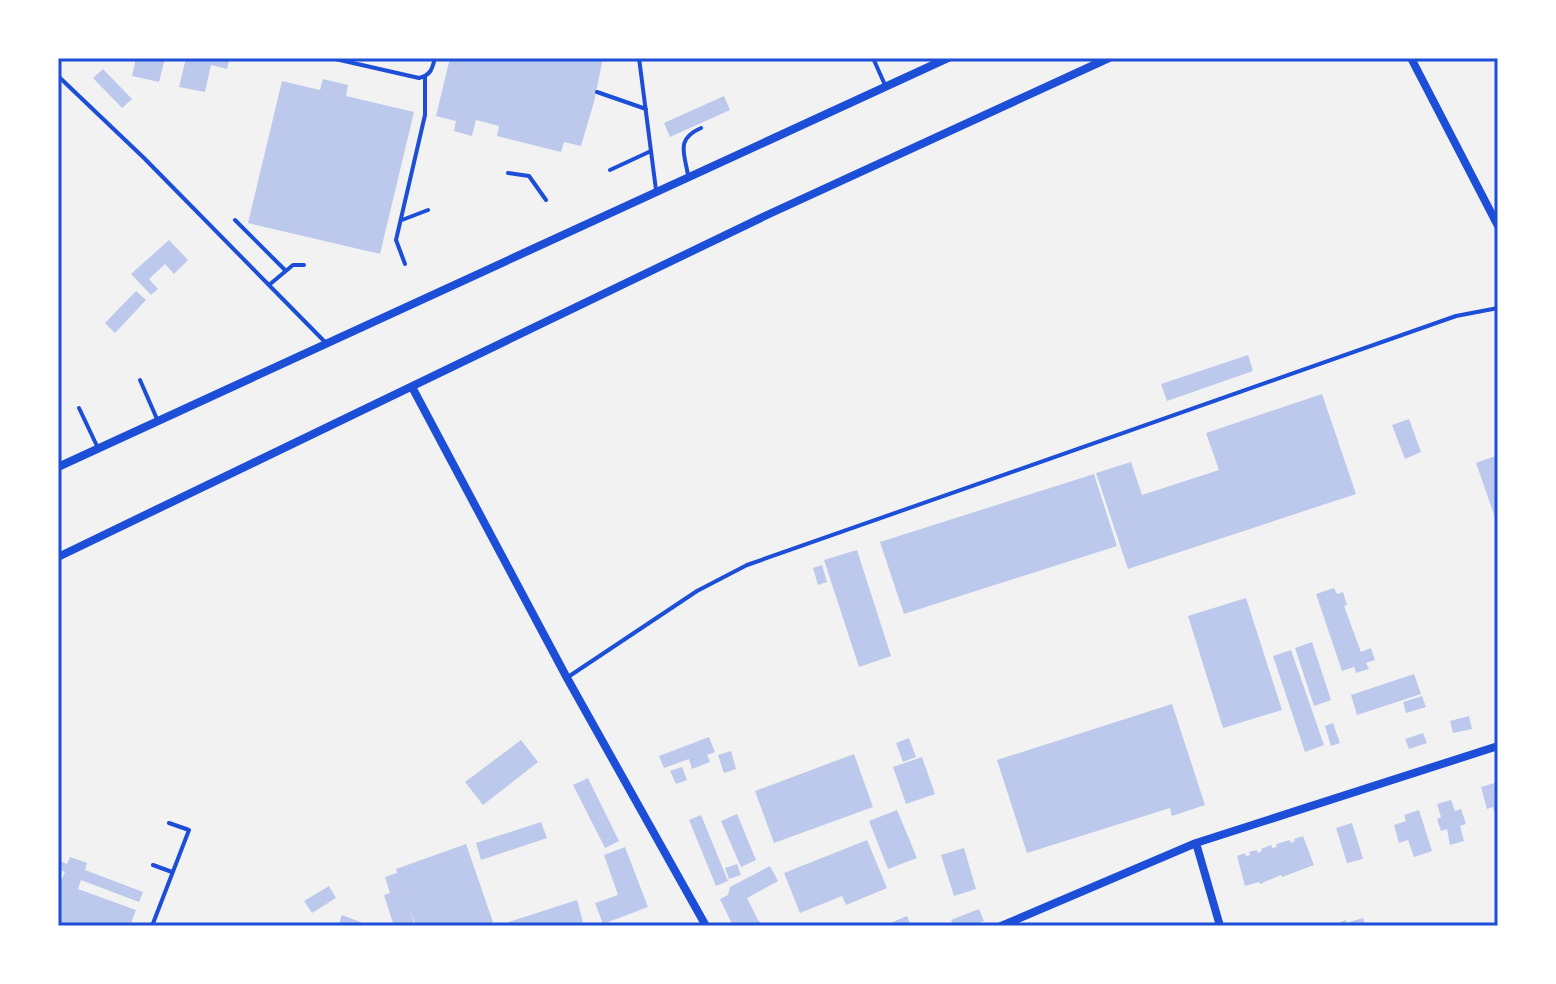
<svg xmlns="http://www.w3.org/2000/svg" width="1556" height="984" viewBox="0 0 1556 984" font-family="'Golos Text',sans-serif">
  <style>
    .building { fill: #bdc9ec }
    .lines { fill: none; stroke-linecap: round; stroke-linejoin: round }
    .service { stroke: #1d4ed8; stroke-width: 4 }
    .minor { stroke: #1d4ed8; stroke-width: 8 }
    .neatline { fill: none; stroke: #1d4ed8; stroke-width: 3 }
  </style>
  <rect width="100%" height="100%" fill="#f2f2f2"/>
  <path class="building" d="M136,58H165L159,82L132,76Z
    M186,58H230L227,69L211,65L205,92L179,87Z
    M450,58H603L594,102L581,146L564,142L561,152L497,136L499,126L476,120L472,136L454,131L456,121L436,116Z
    M103,69L132,99L122,108L93,78Z
    M323,79L348,85L346,96L414,112L380,254L248,223L282,81L320,90Z
    M724,96L730,110L670,137L664,123Z
    M169,240L188,260L174,274L165,264L149,279L158,289L151,295L131,274Z
    M136,291L146,300L115,333L105,323Z
    M1248,355L1253,371L1167,401L1161,384Z
    M1322,394L1356,494L1128,569L1096,473L1131,462L1142,495L1219,470L1206,433Z
    M1409,419L1421,452L1405,459L1392,425Z
    M1498,455V526L1476,463Z
    M1094,474L1117,546L904,614L880,542Z
    M857,550L891,656L859,667L824,560Z
    M822,565L827,582L818,585L813,568Z
    M1334,588L1337,594L1343,592L1347,605L1344,606L1361,652L1371,648L1375,660L1366,663L1369,669L1356,673L1354,667L1342,671L1316,594Z
    M1246,598L1282,710L1223,728L1188,616Z
    M1312,642L1331,700L1314,706L1295,648Z
    M1291,650L1324,745L1305,752L1273,656Z
    M1414,674L1421,694L1357,715L1351,695Z
    M1422,696L1426,707L1406,713L1403,702Z
    M1172,704L1205,805L1172,816L1170,808L1027,853L997,760Z
    M1469,716L1472,729L1453,733L1450,721Z
    M1333,723L1340,743L1331,746L1325,726Z
    M1423,733L1427,743L1409,749L1405,739Z
    M709,737L715,752L707,755L710,762L692,769L689,759L664,768L659,756Z
    M909,738L916,757L903,762L896,743Z
    M521,740L538,762L483,805L465,782Z
    M731,751L736,769L724,773L718,755Z
    M854,754L873,807L774,843L755,791Z
    M922,757L935,794L906,804L893,767Z
    M682,767L687,780L676,784L670,771Z
    M588,778L619,841L605,848L573,785Z
    M1498,782V821H1497L1493,807L1487,809L1481,787Z
    M1451,800L1455,811L1461,809L1466,824L1460,826L1464,841L1450,845L1447,829L1441,831L1437,819L1441,817L1437,804Z
    M897,810L917,858L888,869L869,821Z
    M1419,810L1432,851L1414,857L1408,840L1399,843L1394,825L1406,821L1404,815Z
    M737,814L756,860L741,867L721,821Z
    M701,815L728,881L716,886L689,820Z
    M541,822L547,838L481,860L476,843Z
    M1352,823L1363,859L1347,863L1336,828Z
    M1303,836L1314,865L1282,877L1281,875L1260,884L1259,882L1245,886L1237,856L1245,853L1246,856L1250,855L1249,852L1257,850L1258,853L1262,851L1261,849L1271,845L1272,848L1277,847L1276,844L1290,840L1291,843L1295,841L1294,839Z
    M867,840L887,888L846,905L842,896L800,913L784,873Z
    M466,844L493,922L482,926H416L410,910L415,926H394L384,895L390,893L385,877L397,873L396,869Z
    M625,847L648,907L603,924L595,903L618,895L604,855Z
    M964,848L976,889L954,896L941,855Z
    M70,857L87,863L85,870L143,892L139,902L81,880L78,889L136,910L130,926H58V878L62,879L65,872L58,869V860L67,864Z
    M737,864L741,875L729,879L725,868Z
    M770,866L778,881L747,898L758,920L764,926H733L720,899L728,895L730,887Z
    M329,886L336,898L312,913L304,901Z
    M577,900L583,922L569,926H496Z
    M979,909L984,921L971,926H954L951,920Z
    M342,915L368,925L369,923L377,926H338Z
    M907,916L911,926H883Z
    M1363,918L1366,926H1329L1346,920V923Z"/>
  <g class="lines">
    <path class="service" d="M331,58L419,78C431,75 432,69 435,58
      M639,58L656,190
      M873,58L885,85
      M58,76L144,158L325,342
      M597,92L646,109
      M610,170L651,151
      M508,173L529,176L546,200
      M688,175C684,152 676,139 701,128
      M235,220L285,270
      M402,220L428,210
      M405,264L396,240L425,115V76
      M269,285L293,265H304
      M140,380L157,419
      M79,408L97,446
      M568,677L697,591L747,565L1456,316L1498,308
      M153,865L172,872
      M152,926L189,830L169,823"/>
    <path class="minor" d="M1411,58L1498,226
      M412,387L567,678L706,926
      M58,467L948,58
      M58,557L767,215L1109,58
      M1196,843L1220,926
      M1001,926L1196,843L1498,746"/>
  </g>
  <rect width="1556" height="984" fill="none" stroke="#ffffff" stroke-width="120"/>
  <rect x="60" y="60" width="1436" height="864" class="neatline"/>
</svg>
